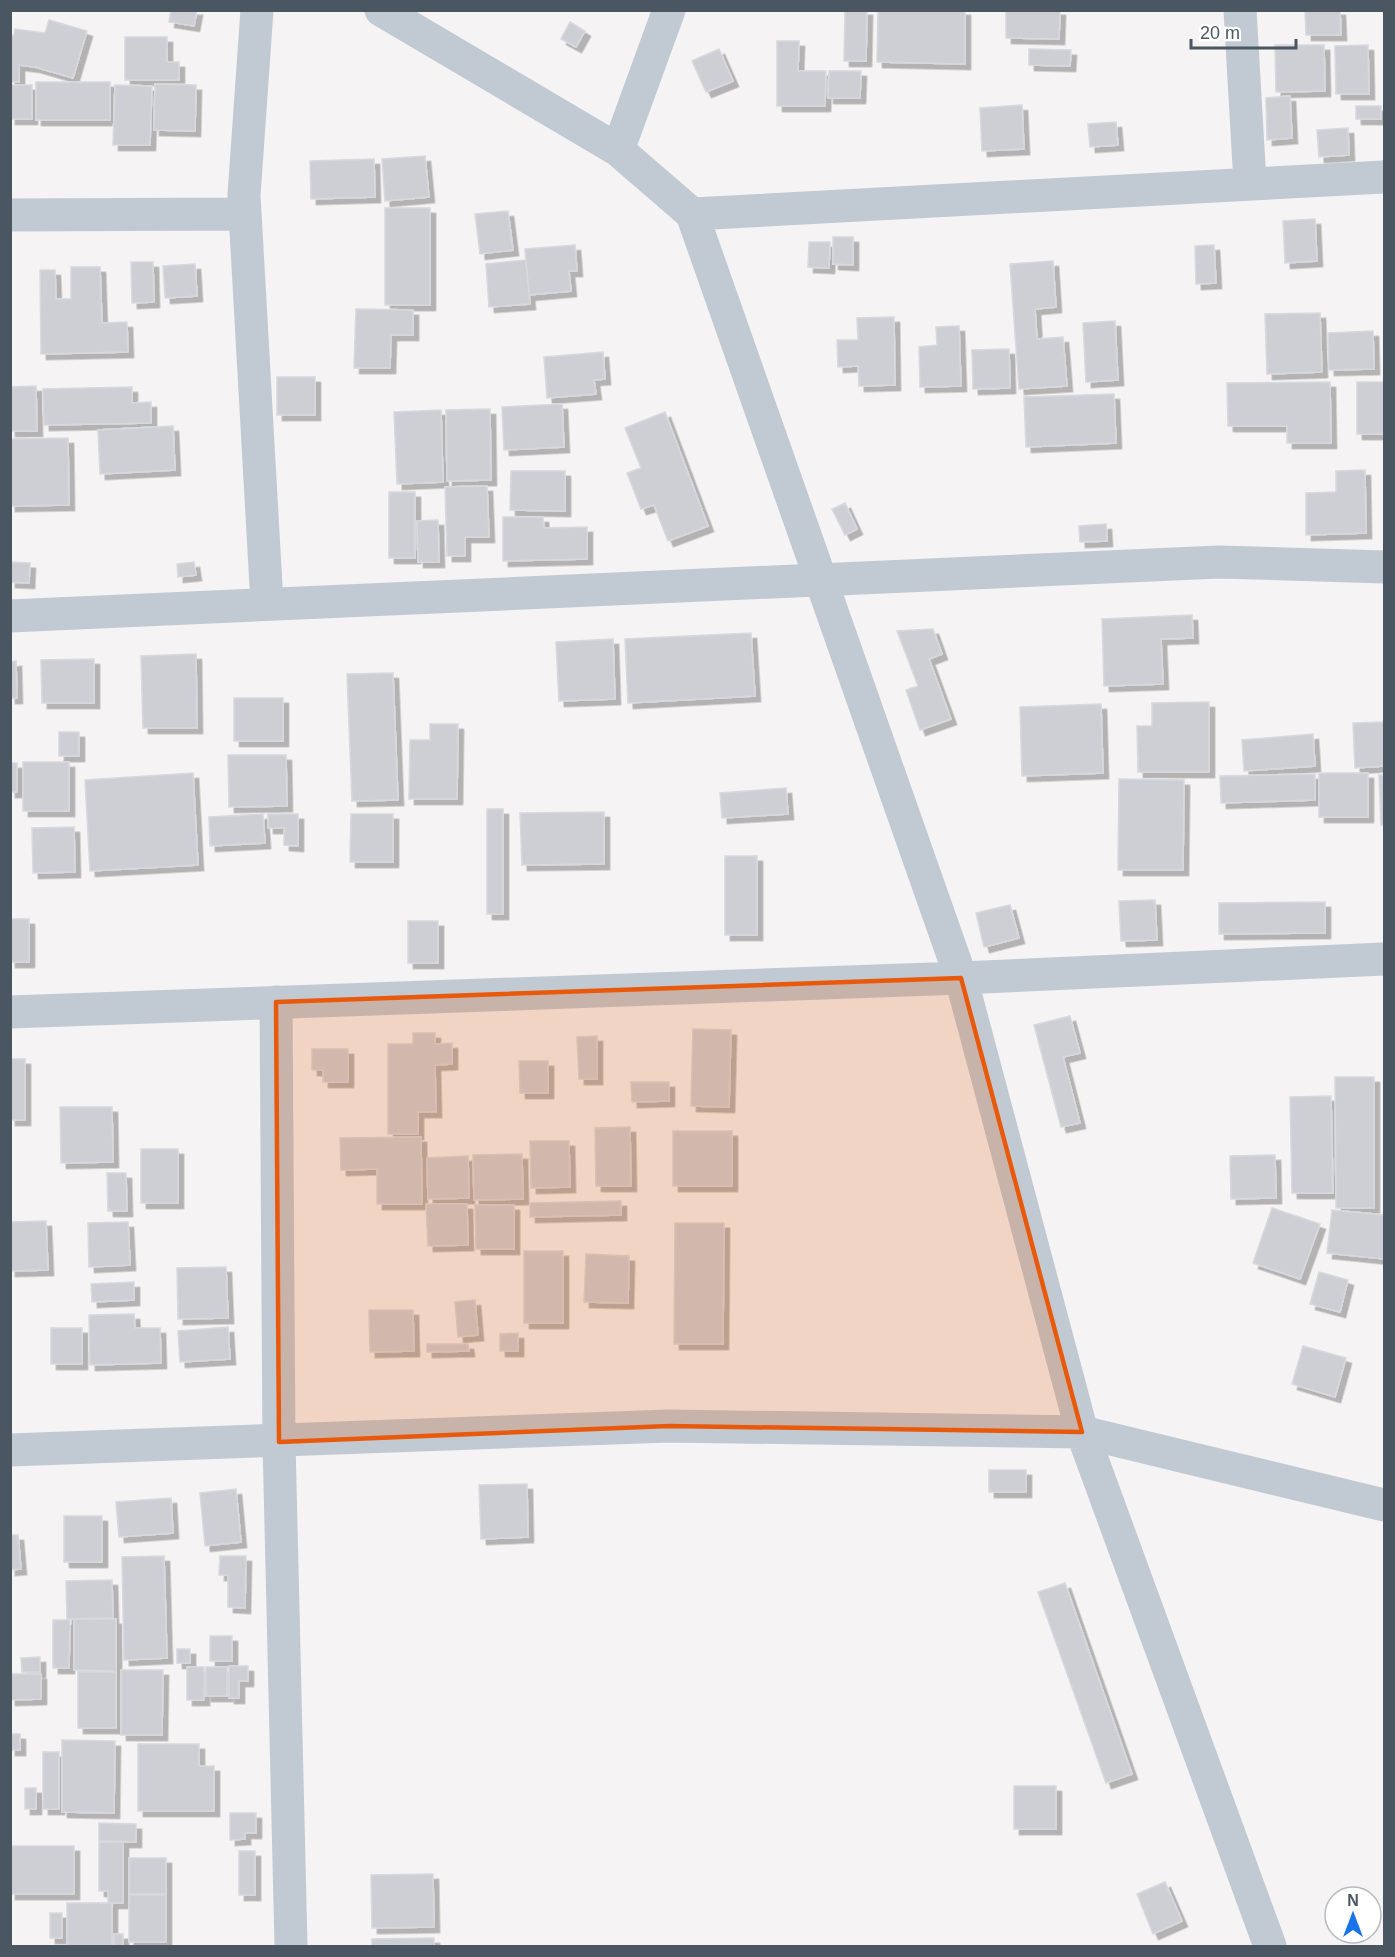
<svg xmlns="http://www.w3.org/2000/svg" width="1395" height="1957" viewBox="0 0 1395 1957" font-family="Helvetica,sans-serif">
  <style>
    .building { fill: #cdcfd5; stroke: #d7d9de; stroke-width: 1.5; filter: url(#shadow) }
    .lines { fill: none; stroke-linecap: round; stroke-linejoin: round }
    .minor { stroke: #c1cad2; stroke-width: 33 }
    .marked { fill: #e8590c; fill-opacity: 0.2; stroke: #e8590c; stroke-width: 4.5; stroke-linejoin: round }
  </style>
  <defs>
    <filter id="shadow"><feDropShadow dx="5.5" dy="5.5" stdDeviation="0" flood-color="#0004"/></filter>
  </defs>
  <rect width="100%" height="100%" fill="#f5f3f3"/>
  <path class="building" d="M171,10H197L194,26L169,22Z
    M845,10H867L866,61H844Z
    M878,10H965V64L877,62Z
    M1006,10H1060L1059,39L1006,38Z
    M1305,10H1340L1341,35H1306Z
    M49,20L87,31L73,78L35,67L19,65V82H10V35H14L15,29L45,33Z
    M570,22L585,31L576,47L561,39Z
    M125,37H167V62H179V80H125Z
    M777,41H799L798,71H826L825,106H777Z
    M1275,45H1324L1325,91L1276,92Z
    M1368,45L1369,94H1336L1335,46Z
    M719,49L733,81L706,92L692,61Z
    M1029,49L1071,50L1070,66L1029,65Z
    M829,71H861L860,98H828Z
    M36,82H110V120H36Z
    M155,84L196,85L195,131L154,130Z
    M10,85H32V119H10Z
    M115,85L152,86L150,145H113Z
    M1290,96L1292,138L1267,140L1266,98Z
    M1022,105L1024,149L982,151L980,108Z
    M1356,106H1381V119H1356Z
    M1116,122L1118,145L1090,147L1088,124Z
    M1348,128L1349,155L1319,157L1317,130Z
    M425,156L429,197L385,201L382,159Z
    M374,159L375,197L311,199L310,161Z
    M385,208H430V305H385Z
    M508,211L513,250L480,254L475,214Z
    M1315,219L1317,261L1285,263L1283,221Z
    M833,237H853V265L833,264Z
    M809,242H830L829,268L808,267Z
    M575,245L577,271H569L571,291L529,295L525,249Z
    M1214,245L1216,283L1196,284L1195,246Z
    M526,260L530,304L489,307L486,264Z
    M1053,261L1056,307L1035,309L1037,339L1063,337L1067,386L1019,389L1010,264Z
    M131,262H153L154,302L132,303Z
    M195,264L197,296L165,298L163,266Z
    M71,267H100L102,323L127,322L128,352L41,354L40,270H55L56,299H71Z
    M356,309L413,310V335H391L390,368H354Z
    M1320,313L1322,372L1267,374L1265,314Z
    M894,317L895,385L859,386L858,366L838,367L837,340H858L857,318Z
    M1115,321L1118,380L1086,382L1083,323Z
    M959,326L961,386L920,387L919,347L937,345L936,327Z
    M1373,331L1374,369L1329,370L1328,333Z
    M1009,349L1010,388L973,389L972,350Z
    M603,352L605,379L594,380L596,394L547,398L544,357Z
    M277,377H315V415H277Z
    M1330,382L1331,443H1287V426H1228L1227,383Z
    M1357,382H1384V434H1357Z
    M36,386L37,431H10V387Z
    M132,387V403L151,402V423L44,425L43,389Z
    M1114,394L1116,443L1026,447L1024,397Z
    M562,404L564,447L504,450L502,407Z
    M490,409L491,480L447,481L446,410Z
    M441,410L443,482L397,484L394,412Z
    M665,412L708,526L668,541L654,505L641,509L627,473L641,468L625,428Z
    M173,426L175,470L100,474L98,430Z
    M68,438L69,505L10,506V439Z
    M1365,470L1366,533L1306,535V493L1336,492V471Z
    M511,471H565V511L510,510Z
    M487,486L489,537H465V556H447L445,487Z
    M389,492H415V558H389Z
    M845,503L857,529L845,535L832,509Z
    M503,517H543L544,528L587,527V559L503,561Z
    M438,520L439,562H418L417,521Z
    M1106,524L1107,541L1080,542L1079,526Z
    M10,562L30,563L29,583L10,582Z
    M194,562L196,575L178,577L177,564Z
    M1192,615L1193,638L1161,639L1163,684L1104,686L1102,619Z
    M933,629L942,654L929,659L951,719L920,730L906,690L918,686L897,631Z
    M751,633L755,696L628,703L625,639Z
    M613,639L615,699L559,701L556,642Z
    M196,654L197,728H143L141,656Z
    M94,659V703H42L41,660Z
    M16,661L17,698H10V662Z
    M393,673L398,800L352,801L347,674Z
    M234,698H283V741H234Z
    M1209,702V772H1138L1137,726H1152V703Z
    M1101,704L1103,773L1022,776L1020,707Z
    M1384,722V766L1355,768L1353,723Z
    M430,724H458L457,799H409L410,740H430Z
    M59,732H79V756H59Z
    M1313,734L1315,766L1244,771L1242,740Z
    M228,755H286L287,806L229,807Z
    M23,762H69V811H23Z
    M10,763H17V792H10Z
    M193,773L198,865L90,871L85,780Z
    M1319,773H1368V817H1319Z
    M1315,774V800L1221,803L1220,776Z
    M1379,775H1384V825H1381Z
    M1119,779L1184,780L1183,870H1118Z
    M786,788L788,814L722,818L720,793Z
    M487,809H503V914H487Z
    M604,812V864L522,865L520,813Z
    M263,814L265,843L210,846L209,817Z
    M268,814H298V846L284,845V828H268Z
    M351,814H393V862H350Z
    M74,827L75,872L33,873L32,828Z
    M725,856H757V935H725Z
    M1155,900L1157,940L1121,941L1119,901Z
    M1325,902V933L1219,934V903Z
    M1010,905L1019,938L984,947L976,913Z
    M10,919H29V962H10Z
    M408,921H438V963H408Z
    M1070,1016L1080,1053L1063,1057L1080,1123L1061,1127L1034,1025Z
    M693,1029L731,1030L729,1107L691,1106Z
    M413,1033H435V1044L452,1043V1064L435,1065L436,1112H418V1134H388V1044H413Z
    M597,1036V1079H579L577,1037Z
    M312,1049H348V1082H323V1070H312Z
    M10,1059H25V1120H10Z
    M519,1061H548V1093H520Z
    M1335,1077H1374V1208H1336Z
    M631,1082H669V1101L632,1102Z
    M1331,1096L1333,1193H1292L1290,1097Z
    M60,1107H112L113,1162L61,1163Z
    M630,1127L631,1186H596L595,1128Z
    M673,1131H732V1186H673Z
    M421,1137L422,1204H377V1169L341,1170L340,1138Z
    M530,1141H569L570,1187L531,1188Z
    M141,1149H178V1203H141Z
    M522,1154L523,1199L474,1200L473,1155Z
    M1275,1155L1276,1198L1231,1199L1230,1156Z
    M468,1156L469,1198L428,1199L427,1158Z
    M107,1173H126L127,1211H108Z
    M621,1201V1215L530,1217V1203Z
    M426,1204H467L468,1245L428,1246Z
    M475,1205H514V1249H476Z
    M1272,1208L1320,1224L1300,1279L1253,1263Z
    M1332,1210L1384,1215V1259L1327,1253Z
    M46,1221L48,1270L10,1271V1222Z
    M128,1222L130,1265L89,1267L88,1223Z
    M675,1223H724L723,1344H674Z
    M524,1251H563V1323H524Z
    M586,1254L629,1256L628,1303L584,1302Z
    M226,1267L228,1318L178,1319L177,1268Z
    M1319,1272L1348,1280L1340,1312L1310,1304Z
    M134,1282V1300L92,1302L91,1284Z
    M475,1300L478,1335L458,1337L455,1302Z
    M369,1310H413L414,1351L370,1352Z
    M134,1314L135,1328H160L161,1363L90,1365L89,1315Z
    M228,1327L230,1359L180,1362L178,1331Z
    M51,1328H82V1364H51Z
    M518,1333V1351H500V1334Z
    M427,1344H468L469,1351L427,1352Z
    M1303,1346L1346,1358L1335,1397L1292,1384Z
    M989,1470H1026V1492H989Z
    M527,1484L528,1537L481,1539L479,1485Z
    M236,1489L241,1542L205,1546L200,1493Z
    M171,1498L173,1533L119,1537L116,1502Z
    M64,1516H102V1562H64Z
    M10,1535H18L21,1569L10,1570Z
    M164,1556L167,1658L124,1660L122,1557Z
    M220,1556H246L245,1608L228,1607V1575H219Z
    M112,1580L113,1618L67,1619L66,1581Z
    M1065,1583L1132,1774L1106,1783L1038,1592Z
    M74,1619H116V1671L74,1670Z
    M53,1620H70L69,1668H53Z
    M210,1636H232V1661H210Z
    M177,1649H190V1663H177Z
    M40,1657V1672H22L21,1658Z
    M229,1666H248V1681H239V1698H229Z
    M187,1667H204V1700H187Z
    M206,1667H227V1696H206Z
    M121,1670H163L162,1735H121Z
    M78,1672H116V1728H78Z
    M10,1674H41V1699L10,1700Z
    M10,1734H20V1750H10Z
    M62,1740L115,1741L114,1813L62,1812Z
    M138,1744H199V1766H214V1811H138Z
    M43,1752H59V1809H43Z
    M1014,1786H1056V1829H1014Z
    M25,1788H36V1809H25Z
    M230,1813H256V1833H245V1839L230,1840Z
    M99,1823L136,1824V1842L99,1841Z
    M99,1842H123V1903H108V1891H99Z
    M10,1846H74V1894H10Z
    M239,1851H255V1895H239Z
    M129,1858H166V1894H129Z
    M433,1874L434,1927L372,1928L371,1875Z
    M1165,1882L1182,1921L1153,1934L1137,1894Z
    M129,1895H166V1942H129Z
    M67,1903H112V1946H67Z
    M50,1913H62V1938H50Z
    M114,1934H123V1946H114Z
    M434,1938V1946H372V1939Z"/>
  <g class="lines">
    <path class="minor" d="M257,10L244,195L267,604
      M381,10L618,150L692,214L961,978L1082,1432L1270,1946
      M1240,10L1250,183
      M618,150L669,10
      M692,214L1384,177
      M10,215L245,214
      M10,616L1219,562L1384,567
      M276,1002L279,1442L291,1946
      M10,1012L961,978L1384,959
      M10,1450L669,1426L1082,1432L1384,1505"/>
  </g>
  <path class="marked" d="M961,978L1082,1432L669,1426L279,1442L276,1002Z"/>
  <rect width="1395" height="1957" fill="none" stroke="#4a5661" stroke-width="24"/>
  <g transform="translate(1353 1915)"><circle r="28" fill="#ffffff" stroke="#b7bbc0" stroke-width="1.5"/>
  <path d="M0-4.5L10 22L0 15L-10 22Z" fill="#1a73e8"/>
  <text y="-9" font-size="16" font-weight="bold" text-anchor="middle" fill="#4a5661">N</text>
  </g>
  <path d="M1191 39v9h105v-9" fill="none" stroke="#4a5661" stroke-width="3"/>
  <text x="1200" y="39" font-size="18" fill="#4a5661" stroke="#ffffff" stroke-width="4.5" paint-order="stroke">20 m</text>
</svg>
